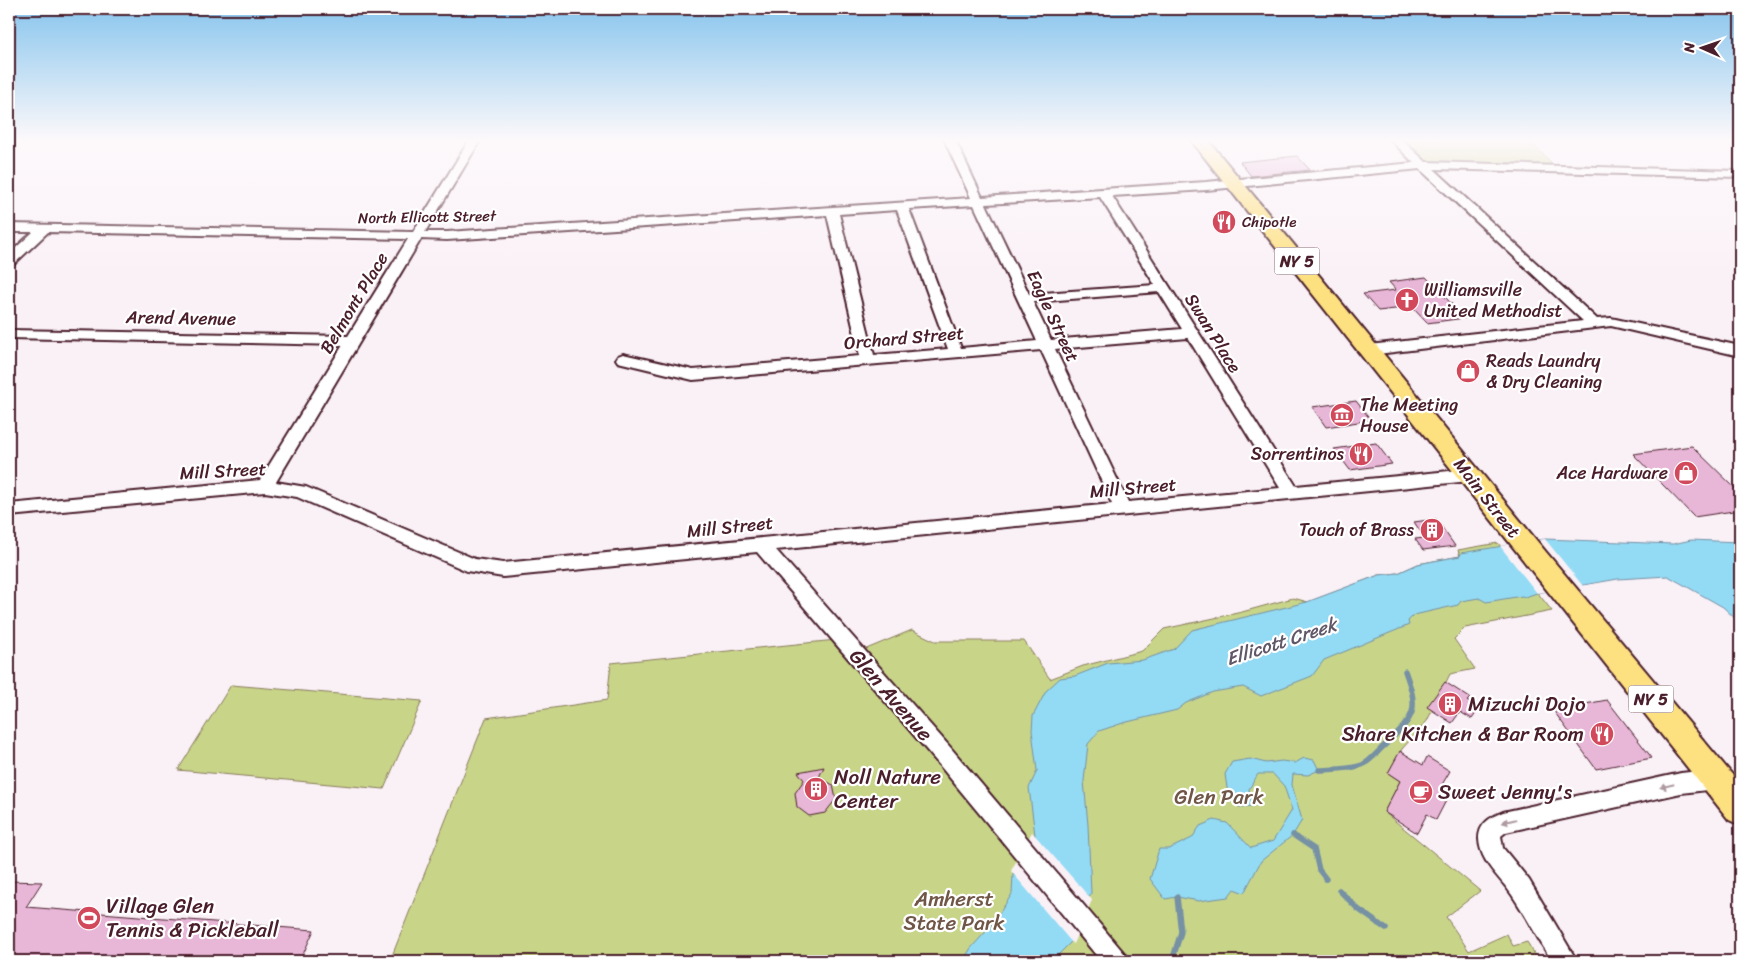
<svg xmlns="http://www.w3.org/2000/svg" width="1749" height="970" viewBox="0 0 1749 970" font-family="Sriracha,sans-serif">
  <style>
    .green { fill: #c8d589; stroke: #897a5a }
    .water { fill: #93dbf4; stroke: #7690a4 }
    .pier { fill: #faf1f7 }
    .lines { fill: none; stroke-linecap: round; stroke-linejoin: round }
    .stream { stroke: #7690a4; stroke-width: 5.5 }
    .building { fill: #e8b7d8; stroke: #4a1f2b }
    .street-casing { stroke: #4a1f2b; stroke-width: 4 }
    .primary-casing { stroke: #4a1f2b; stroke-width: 4 }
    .street { fill: #fff; fill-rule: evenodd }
    .primary { fill: #fde080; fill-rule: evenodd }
    .oneway { fill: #ae9aa0 }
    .labels { text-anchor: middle; stroke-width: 4.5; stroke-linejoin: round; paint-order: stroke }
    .far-street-label { font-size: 15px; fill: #4a1f2b; stroke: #fff }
    .far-poi-label { font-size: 15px; fill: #4a1f2b; stroke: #fff; text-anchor: start }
    .shield { fill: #fff; stroke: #80626b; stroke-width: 1 }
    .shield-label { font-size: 16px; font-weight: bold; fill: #4a1f2b }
    .poi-label { font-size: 18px; fill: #4a1f2b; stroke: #fff; text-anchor: start }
    .street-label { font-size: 18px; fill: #4a1f2b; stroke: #fff }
    .water-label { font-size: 19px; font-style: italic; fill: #605767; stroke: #fff }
    .near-street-label { font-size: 21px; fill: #4a1f2b; stroke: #fff }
    .near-poi-label { font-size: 21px; fill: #4a1f2b; stroke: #fff; text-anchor: start }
    .near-park-label { font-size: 21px; fill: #705647; stroke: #fff }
  </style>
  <rect width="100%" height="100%" fill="#faf1f7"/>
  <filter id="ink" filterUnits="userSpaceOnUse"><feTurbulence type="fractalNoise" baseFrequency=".02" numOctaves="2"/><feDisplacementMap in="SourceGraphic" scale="10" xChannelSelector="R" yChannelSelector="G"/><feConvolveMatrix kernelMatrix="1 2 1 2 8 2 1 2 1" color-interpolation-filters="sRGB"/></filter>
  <g filter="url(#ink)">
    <path class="green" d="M1404,139H1527L1554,165L1427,161Z
      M1498,543L1552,611L1465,628L1454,639L1475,669L1450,674L1427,721L1402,749L1388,773L1400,781L1384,812L1480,891L1446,917L1469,951L1507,934L1513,946L1527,942L1539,961H390L486,718L607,700L611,663L836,640L852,655L912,630L935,641H1024L1050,679L1083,666L1142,651L1164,629L1242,612L1293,598L1308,602L1379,575L1398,573L1418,564L1460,556L1458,550Z
      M231,685L422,701L384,789L178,770Z"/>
    <path class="water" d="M1545,539L1673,544L1691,540L1740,542V623L1723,607L1668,576L1618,579L1537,593L1525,597L1522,596L1486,602L1479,598L1461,601L1458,605L1414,615L1408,621L1409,625L1324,660L1312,676L1261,696L1243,687L1213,692L1186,703L1177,710L1123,723L1099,731L1088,744L1084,781L1088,825L1091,893L1073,940L1052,961H963L971,948L991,926L1012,894L1013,874L1035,835L1029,788L1037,771L1032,731L1033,716L1046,691L1060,678L1075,676L1108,663L1143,660L1174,649L1192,630L1307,602L1379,575L1398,573L1418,564L1460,556L1461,553Z
      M1304,758L1314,760L1319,770L1308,775L1293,774L1292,785L1302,820L1293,835L1261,861L1244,893L1234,889L1228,897L1199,901L1177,897L1165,899L1150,879L1159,849H1169L1192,838L1200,826L1214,820L1227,823L1251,848L1273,841L1292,810L1284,786L1273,774H1258L1249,789L1253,806L1239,807L1227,788L1225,774L1232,762L1250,759L1266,763L1282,761L1295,763Z"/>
    <path class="pier" d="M1545,539L1583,586L1537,593L1500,546Z
      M1032,832L1092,900L1073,944L1011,871Z"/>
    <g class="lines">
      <path class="stream" d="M1319,770C1333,769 1349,770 1362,765C1370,762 1378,751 1385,745C1415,716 1420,712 1405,671
        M1293,835L1314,849L1319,870L1326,879
        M1339,890L1358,909L1386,929
        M1172,961L1181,932L1177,897"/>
    </g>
    <path class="building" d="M1297,156L1310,170L1251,176L1240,162Z
      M1426,277L1465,318L1427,323L1412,307L1378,311L1363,294L1396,290L1389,282Z
      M1356,401L1371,420L1326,427L1312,407Z
      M1376,443L1392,464L1350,470L1334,449Z
      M1692,446L1740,493V510L1694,517L1633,454Z
      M1436,519L1455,546L1423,550L1415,539L1425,538L1414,522Z
      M1445,682L1470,698L1467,701L1479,709L1472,719L1460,712L1452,723L1427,707Z
      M1607,700L1652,758L1596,769L1553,710Z
      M1400,751L1423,765L1427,757L1450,771L1440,788L1450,793L1436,820L1427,814L1417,833L1384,812L1400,781L1388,773Z
      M824,767L819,777L833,785L836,799L825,813L809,816L797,807L795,793L804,780L798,772Z
      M9,881L42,882L26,907L314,930L300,961H9Z"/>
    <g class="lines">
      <g class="street-casing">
        <path id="street" d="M470,139H481L425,232H447L971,198L944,139H955L982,197L1206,182L1414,163L1390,139H1401L1426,162L1740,171V177L1434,169L1597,319L1611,318L1740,346V356L1611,326L1369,355L1364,353L1362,350L1364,347L1369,345L1583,321L1420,169L1206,190L1112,196L1296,486L1470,469L1476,471L1478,475L1476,479L1470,481L776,550L950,747L1124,953L1128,961H1101L936,761L757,552L503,577L467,571L297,497L265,492L9,516V504L260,480L343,345L9,338V330L348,336L408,239L48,232L14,264L9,265V254L33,232H9V224L413,232ZM1100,197L1155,285L1029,294L986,204ZM974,205L1037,341L961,348L909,209ZM897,210L948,349L874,355L839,214ZM827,215L860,356L693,370L623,354L618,356L616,359L618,362L693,380L1041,350L1112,504L503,563L475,559L306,487L276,482L421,239L447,240ZM1159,292L1182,329L1051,340L1033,302ZM1188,338L1280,488L1128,502L1055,349Z
          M1716,769L1723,772L1726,779L1723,786L1716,789L1681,793L1506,832L1501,836L1503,848L1529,880L1577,961H1552C1538,939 1526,916 1512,895C1500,877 1480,862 1479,839C1479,823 1491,817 1503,812L1681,773Z"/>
      </g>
      <g class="primary-casing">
        <path id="primary" d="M1190,139H1207L1546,552L1740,784V825L1729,820Z"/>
      </g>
      <use href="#street" class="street"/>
      <use href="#primary" class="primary"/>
    </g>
    <defs><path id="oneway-solid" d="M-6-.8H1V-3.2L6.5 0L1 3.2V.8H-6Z" transform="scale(1.25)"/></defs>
    <g class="oneway">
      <use href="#oneway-solid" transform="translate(1667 786) rotate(167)"/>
      <use href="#oneway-solid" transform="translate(1509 821) rotate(166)"/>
    </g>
  </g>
  <linearGradient id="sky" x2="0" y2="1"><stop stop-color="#86c4ed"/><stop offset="0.51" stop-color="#fdf9fb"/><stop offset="1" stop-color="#fdf9fb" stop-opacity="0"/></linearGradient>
  <rect width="1749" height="275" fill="url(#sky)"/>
  <defs>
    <g id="restaurant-disc" transform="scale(1.25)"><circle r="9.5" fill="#d1495b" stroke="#fff"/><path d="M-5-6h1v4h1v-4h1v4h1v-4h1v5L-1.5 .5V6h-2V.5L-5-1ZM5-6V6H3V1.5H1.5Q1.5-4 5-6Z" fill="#fff"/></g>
    <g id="church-disc" transform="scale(1.25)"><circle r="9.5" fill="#d1495b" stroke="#fff"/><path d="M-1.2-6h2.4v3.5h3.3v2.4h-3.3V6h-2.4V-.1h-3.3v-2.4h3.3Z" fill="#fff"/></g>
    <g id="shop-disc" transform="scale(1.25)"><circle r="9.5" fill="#d1495b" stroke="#fff"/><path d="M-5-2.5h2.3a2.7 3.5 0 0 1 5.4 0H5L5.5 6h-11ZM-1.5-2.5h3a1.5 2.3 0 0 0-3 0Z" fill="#fff"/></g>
    <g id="museum-disc" transform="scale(1.25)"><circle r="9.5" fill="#d1495b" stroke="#fff"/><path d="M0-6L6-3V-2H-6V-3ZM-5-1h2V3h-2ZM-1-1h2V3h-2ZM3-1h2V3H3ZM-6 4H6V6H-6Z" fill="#fff"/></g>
    <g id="building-disc" transform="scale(1.25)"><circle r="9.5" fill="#d1495b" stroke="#fff"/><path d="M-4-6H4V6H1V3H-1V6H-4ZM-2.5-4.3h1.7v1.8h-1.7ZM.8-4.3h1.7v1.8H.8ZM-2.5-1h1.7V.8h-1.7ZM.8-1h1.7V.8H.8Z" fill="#fff"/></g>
    <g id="cafe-disc" transform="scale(1.25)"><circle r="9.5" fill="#d1495b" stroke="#fff"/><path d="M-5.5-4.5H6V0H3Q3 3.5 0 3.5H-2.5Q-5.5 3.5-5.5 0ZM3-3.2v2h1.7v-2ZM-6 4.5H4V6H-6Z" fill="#fff"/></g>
    <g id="stadium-disc" transform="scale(1.25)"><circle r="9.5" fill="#d1495b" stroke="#fff"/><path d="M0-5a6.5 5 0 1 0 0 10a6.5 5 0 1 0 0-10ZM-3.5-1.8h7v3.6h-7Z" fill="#fff"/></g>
  </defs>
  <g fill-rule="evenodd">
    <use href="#restaurant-disc" x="1224" y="222"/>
    <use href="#church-disc" x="1407" y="300"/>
    <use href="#shop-disc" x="1468" y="371"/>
    <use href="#museum-disc" x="1342" y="415"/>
    <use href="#restaurant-disc" x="1361" y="454"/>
    <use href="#shop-disc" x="1686" y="473"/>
    <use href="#building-disc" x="1432" y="530"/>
    <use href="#building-disc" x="1450" y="704"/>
    <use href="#restaurant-disc" x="1602" y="734"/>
    <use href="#building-disc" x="816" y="789"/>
    <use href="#cafe-disc" x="1421" y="792"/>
    <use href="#stadium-disc" x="89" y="918"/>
  </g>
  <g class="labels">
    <g class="far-street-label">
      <text transform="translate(427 217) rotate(-1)" y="5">North Ellicott Street</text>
    </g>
    <g class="far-poi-label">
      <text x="1242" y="227">Chipotle</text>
    </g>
    <g class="shield">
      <rect x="1274.5" y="247.5" width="45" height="27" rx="4"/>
      <rect x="1628.5" y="685.5" width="45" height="27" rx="4"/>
    </g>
    <g class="shield-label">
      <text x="1297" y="267">NY 5</text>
      <text x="1651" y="705">NY 5</text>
    </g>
    <g class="poi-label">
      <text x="1424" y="296">Williamsville<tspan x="1424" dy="21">United Methodist</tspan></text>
      <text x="1486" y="367">Reads Laundry<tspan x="1486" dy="21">&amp; Dry Cleaning</tspan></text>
      <text x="1360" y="411">The Meeting<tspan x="1360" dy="21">House</tspan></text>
      <text x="1344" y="460" text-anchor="end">Sorrentinos</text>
      <text x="1668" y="479" text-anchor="end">Ace Hardware</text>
      <text x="1414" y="536" text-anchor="end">Touch of Brass</text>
    </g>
    <g class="street-label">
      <text transform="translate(354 303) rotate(-59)" y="6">Belmont Place</text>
      <text transform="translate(1053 316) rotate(65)" y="6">Eagle Street</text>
      <text transform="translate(181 318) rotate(1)" y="6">Arend Avenue</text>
      <text transform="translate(1213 333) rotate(58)" y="6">Swan Place</text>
      <text transform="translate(904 338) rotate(-5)" y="6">Orchard Street</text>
      <text transform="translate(223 471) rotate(-3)" y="6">Mill Street</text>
      <text transform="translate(1133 488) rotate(-5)" y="6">Mill Street</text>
      <text transform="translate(1487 498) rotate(52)" y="6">Main Street</text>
      <text transform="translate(730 527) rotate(-6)" y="6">Mill Street</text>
    </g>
    <g class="water-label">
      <text transform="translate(1281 641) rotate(-18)" y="7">Ellicott Creek</text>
    </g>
    <g class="near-street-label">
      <text transform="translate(891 695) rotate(49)" y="7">Glen Avenue</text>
    </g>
    <g class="near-poi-label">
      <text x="1468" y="711">Mizuchi Dojo</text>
      <text x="1584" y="741" text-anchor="end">Share Kitchen &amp; Bar Room</text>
      <text x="834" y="784">Noll Nature<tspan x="834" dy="24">Center</tspan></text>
      <text x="1438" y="799">Sweet Jenny's</text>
      <text x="106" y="913">Village Glen<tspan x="106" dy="24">Tennis &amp; Pickleball</tspan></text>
    </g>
    <g class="near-park-label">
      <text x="1219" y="804">Glen Park</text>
      <text x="954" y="906">Amherst<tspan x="954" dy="24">State Park</tspan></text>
    </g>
  </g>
  <rect width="1749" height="970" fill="none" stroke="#fff" stroke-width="30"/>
  <rect x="15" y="15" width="1719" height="940" fill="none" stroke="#4a1f2b" stroke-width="2" filter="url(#ink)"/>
  <g transform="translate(1702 48) rotate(272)" stroke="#ffffff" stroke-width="4" paint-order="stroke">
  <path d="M0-4L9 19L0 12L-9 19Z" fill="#4a1f2b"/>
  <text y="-8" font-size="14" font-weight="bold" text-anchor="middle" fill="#4a1f2b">N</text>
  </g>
</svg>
